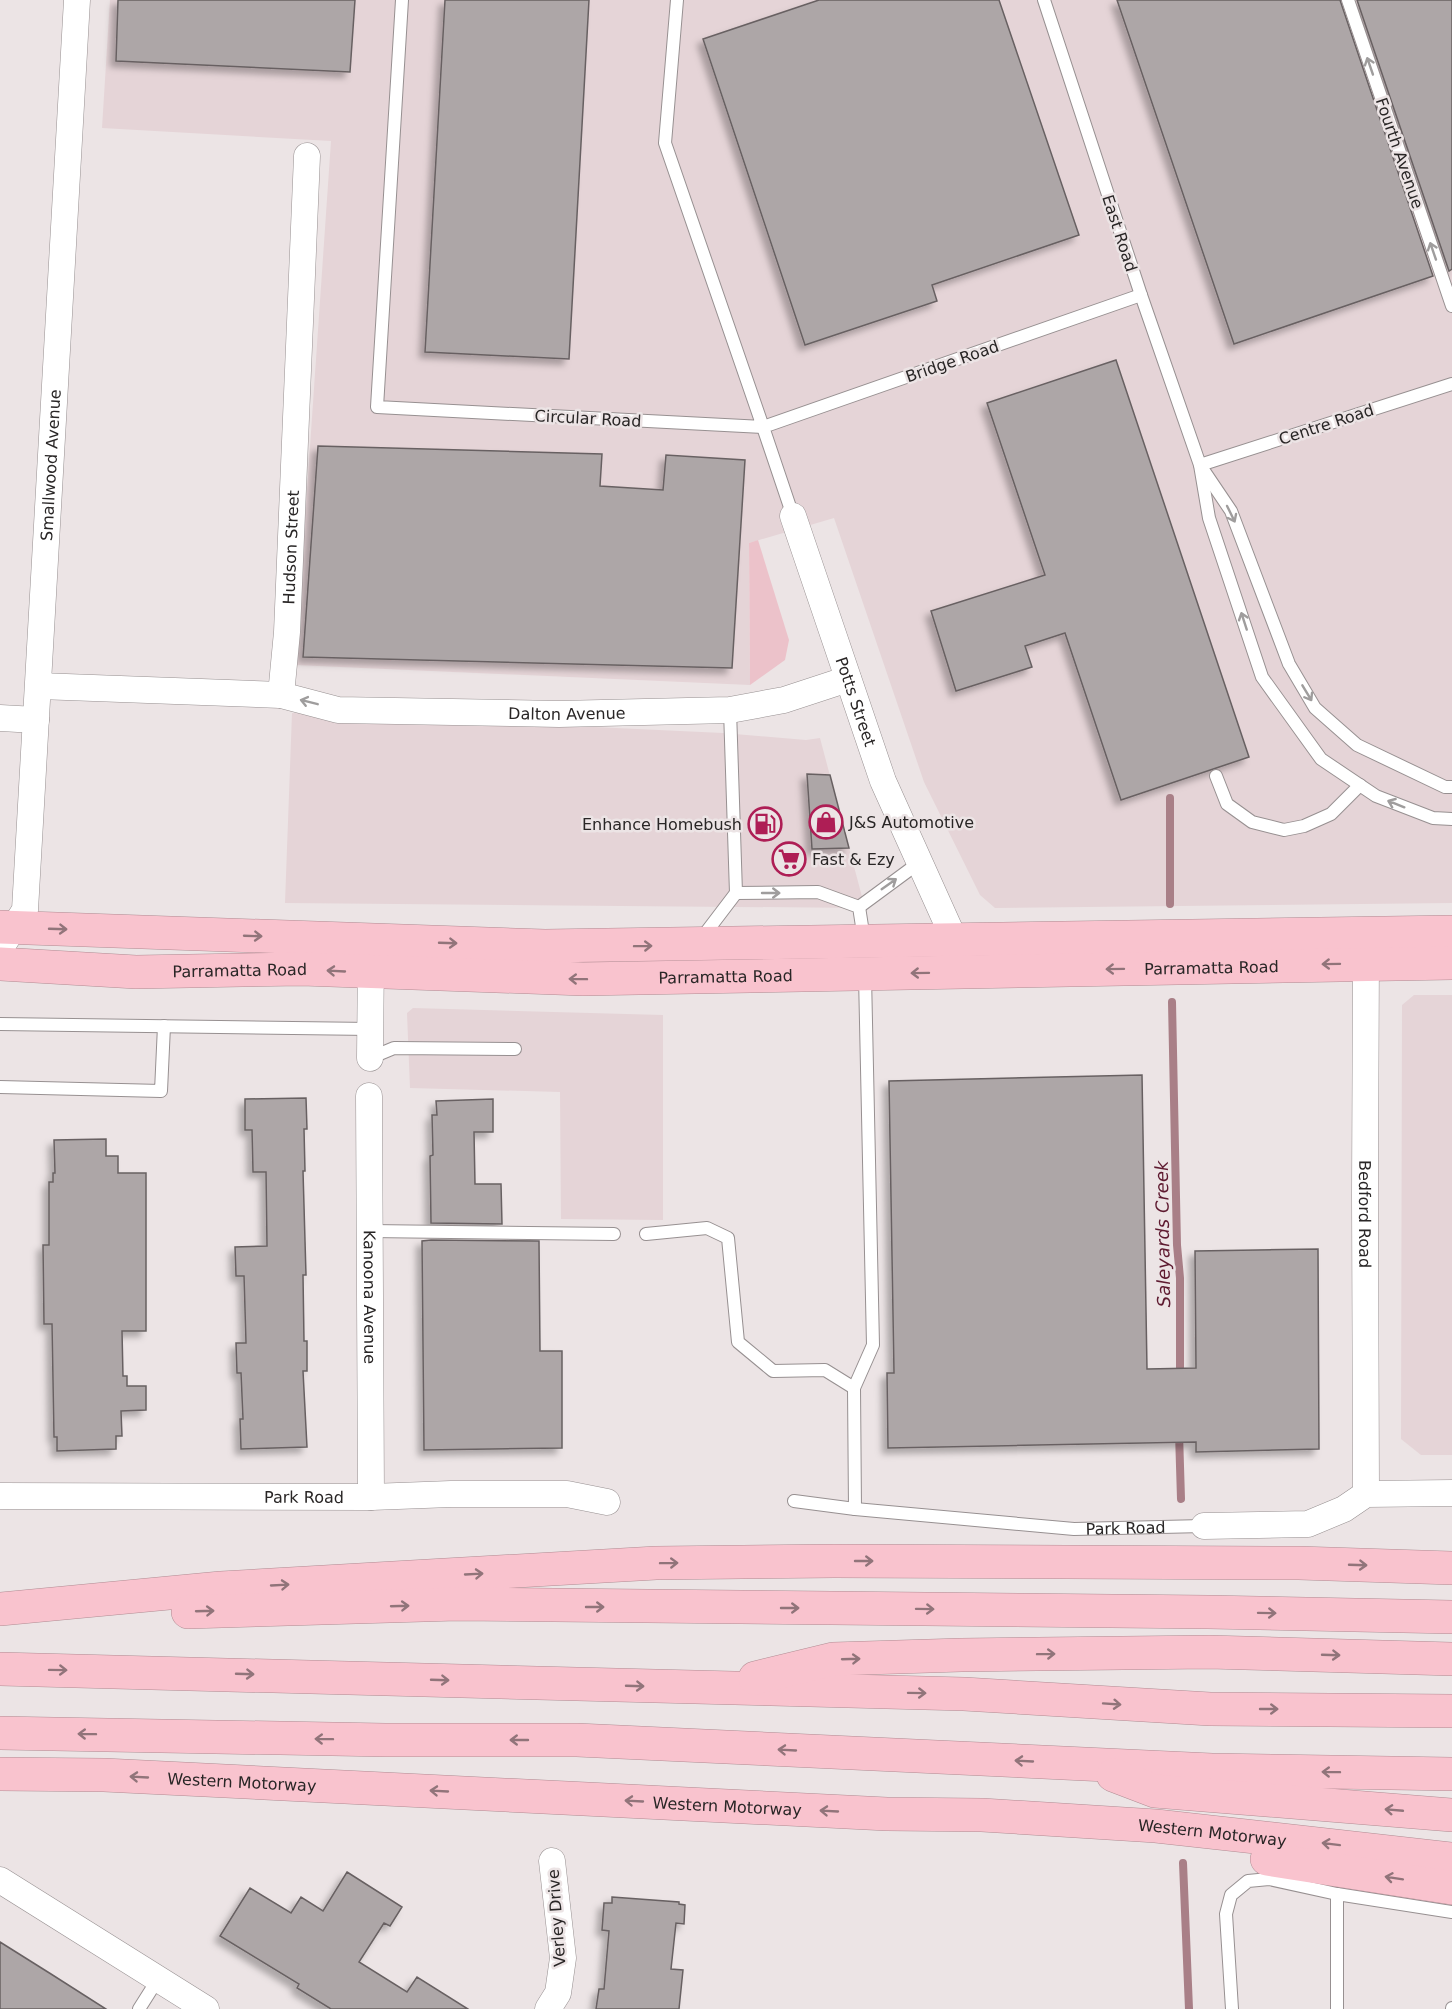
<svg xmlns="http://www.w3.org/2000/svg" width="1452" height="2009" viewBox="0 0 1452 2009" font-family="'DejaVu Sans',sans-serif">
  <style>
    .built { fill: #e5d4d7 }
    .green { fill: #ecc2ca }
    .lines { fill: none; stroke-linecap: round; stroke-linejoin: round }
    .stream { stroke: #a97f87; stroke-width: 8 }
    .building { fill: #ada6a7; stroke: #686162; stroke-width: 1.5; filter: url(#shadow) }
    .lane-casing { stroke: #979091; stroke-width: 14 }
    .street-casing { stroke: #979091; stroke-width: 27 }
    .highway-casing { stroke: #b08c93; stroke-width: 34 }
    .lane { stroke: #fff; stroke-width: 12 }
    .street { stroke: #fff; stroke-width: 26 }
    .highway { stroke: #f9c3ce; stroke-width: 33 }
    .oneway { stroke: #9f9d9d }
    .oneway2 { stroke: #91747a }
    .labels { text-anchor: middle; stroke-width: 5; stroke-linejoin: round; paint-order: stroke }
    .street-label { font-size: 16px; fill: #292626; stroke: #ece4e5 }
    .poi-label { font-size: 16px; fill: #292626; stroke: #ece4e5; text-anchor: start }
    .water-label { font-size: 18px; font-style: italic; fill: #5e1a30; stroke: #ece4e5 }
  </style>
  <defs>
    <filter id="shadow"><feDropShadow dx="-5.5" dy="5.5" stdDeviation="3" flood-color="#0004"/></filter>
  </defs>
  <rect width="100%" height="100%" fill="#ece4e5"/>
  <path class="built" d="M110,0H1452V903L995,908L980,895L924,782L834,518L749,543L750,685L295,665L331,141L102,128Z
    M292,713L723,733L806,740L820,738L865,908L285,903Z
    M1414,995H1452V1455H1421L1401,1439L1402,1005Z
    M413,1008L663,1015V1220L561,1219L560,1092L410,1088L407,1013Z"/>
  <path class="green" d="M758,540L789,640L785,660L750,685L749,543Z"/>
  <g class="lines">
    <path class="stream" d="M1170,798V904
      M1172,1002L1177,1245L1180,1278V1379
      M1179,1433L1181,1499
      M1183,1863L1189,2009"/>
  </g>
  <path class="building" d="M118,0H355L350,72L116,61Z
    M445,0H589L569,359L425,352Z
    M819,0H999L1079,235L932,285L937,301L805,345L703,39Z
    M1117,0H1340L1433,276L1234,344Z
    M1357,0H1452V269L1449,271Z
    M1116,360L1249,757L1121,800L1065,633L1025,646L1032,667L956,691L931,611L1045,575L987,403Z
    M318,446L602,454L600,486L663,490L666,455L745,460L732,668L303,657Z
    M807,774L830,775L849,848L812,849Z
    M1142,1075L1147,1369L1196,1368L1195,1251L1318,1249L1319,1449L1196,1452V1442L888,1448L887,1373H894L889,1081Z
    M306,1098L307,1129H304L305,1171H303L306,1275H303L304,1341H307V1371H303L307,1447L241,1449L240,1419H243L241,1373H237L236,1343H246L244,1276H236L235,1247L267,1246L266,1172H253L252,1130H245V1099Z
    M493,1099V1132H474L475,1184H501L502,1224L431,1223L430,1156L433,1155L432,1115H437L436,1101Z
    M106,1139V1156H118V1173H146V1331H122L123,1376H127V1386H146V1410L121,1411L122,1436H116V1449L57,1451V1437H54L52,1324H44L43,1245H49V1182H53V1173H55L54,1140Z
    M431,1240L539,1241L540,1351H562V1448L424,1450L422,1241Z
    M347,1872L402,1907L390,1926L384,1923L359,1962L407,1992L417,1977L468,2009H331L297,1988L299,1984L220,1936L250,1888L291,1913L301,1897L323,1911Z
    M612,1897L679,1902V1904L685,1905L684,1924L676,1923L671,1969L683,1970L679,2009H596L599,1989H604L609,1931L602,1930L604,1903H612Z
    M0,1942L51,1974L106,2009H0Z"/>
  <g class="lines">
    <g class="lane-casing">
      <g id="lane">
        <path d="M402,0L377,407L763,427L665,143L677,0"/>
        <path d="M1044,0L1141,295L1200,465L1209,518L1262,677L1321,759L1376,796L1433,818L1452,819"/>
        <path d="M1348,0L1452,306"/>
        <path d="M1200,465L1452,384"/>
        <path d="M1202,468L1231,511L1289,664L1315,708L1357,745L1445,787H1452"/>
        <path d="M793,516L763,427L1141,295"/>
        <path d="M730,710L736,893"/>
        <path d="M1216,776L1227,804L1252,822L1284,830L1304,826L1331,814L1360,785"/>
        <path d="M859,907L920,862"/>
        <path d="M701,939L736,893L818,892L859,907L864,939"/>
        <path d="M0,1024L371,1029"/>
        <path d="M370,1058L394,1048L515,1049"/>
        <path d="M0,1087L161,1091L164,1026"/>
        <path d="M370,1231L614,1234"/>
        <path d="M646,1234L707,1228L728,1238L738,1342L773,1371L825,1370L854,1388"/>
        <path id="s1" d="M794,1501L855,1509L1074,1529L1204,1526"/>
        <path d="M855,1509L854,1388L873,1345L865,976"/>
        <path d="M1337,1894V2009"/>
        <path d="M139,2009L158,1979"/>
        <path d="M1232,2009L1226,1914L1231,1895L1248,1881L1269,1879L1337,1894L1452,1912"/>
        <path d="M1452,2009V2008"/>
      </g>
    </g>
    <g class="street-casing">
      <g id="street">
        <path id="s2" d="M793,516L883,781L955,941V957"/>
        <path id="s3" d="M39,686L281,695L338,710L559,714L730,710L784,700L848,679"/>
        <path id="s4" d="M281,695L287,632L307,156"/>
        <path d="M0,718L36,720"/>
        <path id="s5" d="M1366,948L1365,1196L1366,1494"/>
        <path id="s6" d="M0,949L25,910L77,0"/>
        <path d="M370,1058L371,953"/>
        <path id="s7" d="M369,1096L371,1497"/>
        <path id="s8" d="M0,1496L371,1497L451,1494H567L607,1502"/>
        <path d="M1204,1526L1308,1524L1344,1509L1366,1494L1452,1493"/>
        <path d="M0,1880L206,2009"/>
        <path d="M548,2009L558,1993L563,1958L552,1861"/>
      </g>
    </g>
    <g class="highway-casing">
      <g id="highway">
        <path d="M0,927L545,946L1452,932"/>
        <path id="s9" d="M0,964L136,972L302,969L583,979L1452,963"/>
        <path d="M0,1609L221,1588L656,1563L834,1561L1299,1563L1452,1568"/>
        <path d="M188,1612L457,1604L1208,1612L1452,1617"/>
        <path d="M0,1669L964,1694L1210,1709L1452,1711"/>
        <path d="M755,1678L833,1659L961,1655L1209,1652L1452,1659"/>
        <path d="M0,1733L385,1740H577L1212,1770L1452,1774"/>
        <path id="s10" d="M0,1774L104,1775L887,1814L982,1815L1156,1826L1452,1859"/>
        <path d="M1113,1775L1155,1791L1452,1815"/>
        <path d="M1267,1859L1452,1888"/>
      </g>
    </g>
    <use href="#lane" class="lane"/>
    <use href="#street" class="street"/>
    <use href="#highway" class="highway"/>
  </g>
  <defs><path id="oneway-shaft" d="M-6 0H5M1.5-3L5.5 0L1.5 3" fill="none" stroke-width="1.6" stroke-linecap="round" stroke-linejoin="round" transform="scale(1.5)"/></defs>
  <g class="oneway">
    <use href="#oneway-shaft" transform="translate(1370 66) rotate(-109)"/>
    <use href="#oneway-shaft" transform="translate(1433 251) rotate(-109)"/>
    <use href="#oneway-shaft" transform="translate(1231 514) rotate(64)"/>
    <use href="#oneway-shaft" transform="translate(1244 621) rotate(-108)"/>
    <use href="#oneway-shaft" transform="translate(1307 693) rotate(59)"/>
    <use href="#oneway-shaft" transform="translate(309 702) rotate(-166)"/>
    <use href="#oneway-shaft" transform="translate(1396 804) rotate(-158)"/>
    <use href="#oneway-shaft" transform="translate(889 884) rotate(-35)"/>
    <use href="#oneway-shaft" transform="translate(771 893)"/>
  </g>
  <g class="oneway2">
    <use href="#oneway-shaft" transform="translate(58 929) rotate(2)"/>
    <use href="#oneway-shaft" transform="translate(253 936) rotate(2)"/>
    <use href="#oneway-shaft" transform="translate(448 943) rotate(2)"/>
    <use href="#oneway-shaft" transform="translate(643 946) rotate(-1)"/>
    <use href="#oneway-shaft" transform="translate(1331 964) rotate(179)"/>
    <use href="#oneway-shaft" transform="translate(1115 969) rotate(179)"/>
    <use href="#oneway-shaft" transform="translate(336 971) rotate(-177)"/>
    <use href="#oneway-shaft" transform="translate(920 973) rotate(179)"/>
    <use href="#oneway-shaft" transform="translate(578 979) rotate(-179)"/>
    <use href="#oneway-shaft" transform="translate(864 1561)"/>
    <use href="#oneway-shaft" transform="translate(669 1563) rotate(-1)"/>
    <use href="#oneway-shaft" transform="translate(1358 1565) rotate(2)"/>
    <use href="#oneway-shaft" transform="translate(474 1574) rotate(-3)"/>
    <use href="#oneway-shaft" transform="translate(280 1585) rotate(-3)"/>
    <use href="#oneway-shaft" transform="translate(400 1606) rotate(-2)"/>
    <use href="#oneway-shaft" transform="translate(595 1607)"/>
    <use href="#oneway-shaft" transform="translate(790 1608)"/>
    <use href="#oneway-shaft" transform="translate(925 1609) rotate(1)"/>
    <use href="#oneway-shaft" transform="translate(205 1611) rotate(-2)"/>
    <use href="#oneway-shaft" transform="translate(1267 1613) rotate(1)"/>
    <use href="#oneway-shaft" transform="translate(1046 1654) rotate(-1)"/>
    <use href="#oneway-shaft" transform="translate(1331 1655) rotate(2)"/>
    <use href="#oneway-shaft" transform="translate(851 1659) rotate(-2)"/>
    <use href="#oneway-shaft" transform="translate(58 1670) rotate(1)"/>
    <use href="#oneway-shaft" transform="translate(245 1674) rotate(2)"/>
    <use href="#oneway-shaft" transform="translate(440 1680) rotate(2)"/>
    <use href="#oneway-shaft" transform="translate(635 1686) rotate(2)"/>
    <use href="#oneway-shaft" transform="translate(917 1693) rotate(1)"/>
    <use href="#oneway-shaft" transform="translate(1112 1704) rotate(4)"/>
    <use href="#oneway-shaft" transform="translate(1269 1709)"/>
    <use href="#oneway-shaft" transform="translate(87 1734) rotate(-179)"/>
    <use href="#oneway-shaft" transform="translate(324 1739) rotate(-179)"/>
    <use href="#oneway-shaft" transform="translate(519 1740) rotate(180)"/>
    <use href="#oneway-shaft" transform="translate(787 1750) rotate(-177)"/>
    <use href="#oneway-shaft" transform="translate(1024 1761) rotate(-177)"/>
    <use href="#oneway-shaft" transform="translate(1331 1772) rotate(-179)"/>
    <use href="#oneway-shaft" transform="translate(139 1777) rotate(-177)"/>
    <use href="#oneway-shaft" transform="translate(439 1791) rotate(-177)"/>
    <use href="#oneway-shaft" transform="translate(634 1801) rotate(-177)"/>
    <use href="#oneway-shaft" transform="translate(1394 1810) rotate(-175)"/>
    <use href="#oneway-shaft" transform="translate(829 1811) rotate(-177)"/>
    <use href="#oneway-shaft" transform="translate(1331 1844) rotate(-173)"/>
    <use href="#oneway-shaft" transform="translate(1394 1878) rotate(-171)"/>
  </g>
  <defs>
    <g id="shop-ring" transform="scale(1.725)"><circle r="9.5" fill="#ece4e5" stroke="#ae1e55" stroke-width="1.5"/><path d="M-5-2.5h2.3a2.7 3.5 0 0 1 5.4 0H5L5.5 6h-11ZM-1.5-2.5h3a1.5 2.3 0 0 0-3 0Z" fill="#ae1e55"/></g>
    <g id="fuel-ring" transform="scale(1.725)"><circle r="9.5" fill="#ece4e5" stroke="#ae1e55" stroke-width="1.5"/><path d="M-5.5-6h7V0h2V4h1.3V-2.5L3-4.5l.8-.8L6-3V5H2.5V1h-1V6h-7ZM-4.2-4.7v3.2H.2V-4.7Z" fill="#ae1e55"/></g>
    <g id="supermarket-ring" transform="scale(1.725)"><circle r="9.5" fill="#ece4e5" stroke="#ae1e55" stroke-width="1.5"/><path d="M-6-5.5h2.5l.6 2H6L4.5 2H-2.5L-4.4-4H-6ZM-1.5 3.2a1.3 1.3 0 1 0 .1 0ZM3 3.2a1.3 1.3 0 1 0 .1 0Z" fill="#ae1e55"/></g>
  </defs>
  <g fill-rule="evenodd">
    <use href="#shop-ring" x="826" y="822"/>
    <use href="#fuel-ring" x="765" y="824"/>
    <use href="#supermarket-ring" x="789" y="859"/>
  </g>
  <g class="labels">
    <g class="street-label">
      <text transform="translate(1400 153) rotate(71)" y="6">Fourth Avenue</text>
      <text transform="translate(1120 233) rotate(72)" y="6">East Road</text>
      <text transform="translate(952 361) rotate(-19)" y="6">Bridge Road</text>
      <text transform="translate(588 418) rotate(3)" y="6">Circular Road</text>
      <text transform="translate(1326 424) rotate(-18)" y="6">Centre Road</text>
      <text dy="6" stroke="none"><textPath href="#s6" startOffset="492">Smallwood Avenue</textPath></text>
      <text dy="6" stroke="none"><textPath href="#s4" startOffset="148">Hudson Street</textPath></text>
      <text dy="6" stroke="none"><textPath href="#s2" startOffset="196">Potts Street</textPath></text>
      <text dy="6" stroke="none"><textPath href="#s3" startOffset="530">Dalton Avenue</textPath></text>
      <text dy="6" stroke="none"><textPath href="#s9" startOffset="1212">Parramatta Road</textPath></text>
      <text dy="6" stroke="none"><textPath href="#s9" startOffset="240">Parramatta Road</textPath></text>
      <text dy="6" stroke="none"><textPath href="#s9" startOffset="726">Parramatta Road</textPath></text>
      <text dy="6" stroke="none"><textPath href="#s5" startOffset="266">Bedford Road</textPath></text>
      <text dy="6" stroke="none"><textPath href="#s7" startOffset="201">Kanoona Avenue</textPath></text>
      <text dy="6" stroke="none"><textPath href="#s8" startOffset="304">Park Road</textPath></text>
      <text dy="6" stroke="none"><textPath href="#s1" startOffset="333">Park Road</textPath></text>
      <text dy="6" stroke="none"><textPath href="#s10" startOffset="242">Western Motorway</textPath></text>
      <text dy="6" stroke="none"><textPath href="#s10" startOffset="728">Western Motorway</textPath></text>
      <text dy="6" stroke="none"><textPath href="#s10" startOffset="1214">Western Motorway</textPath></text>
      <text transform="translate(556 1918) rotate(-94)" y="6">Verley Drive</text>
    </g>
    <g class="poi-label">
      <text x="849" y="828">J&amp;S Automotive</text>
      <text x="742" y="830" text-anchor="end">Enhance Homebush</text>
      <text x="812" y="865">Fast &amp; Ezy</text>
    </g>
    <g class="water-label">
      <text transform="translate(1163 1234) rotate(-91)" y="6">Saleyards Creek</text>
    </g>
  </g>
</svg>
